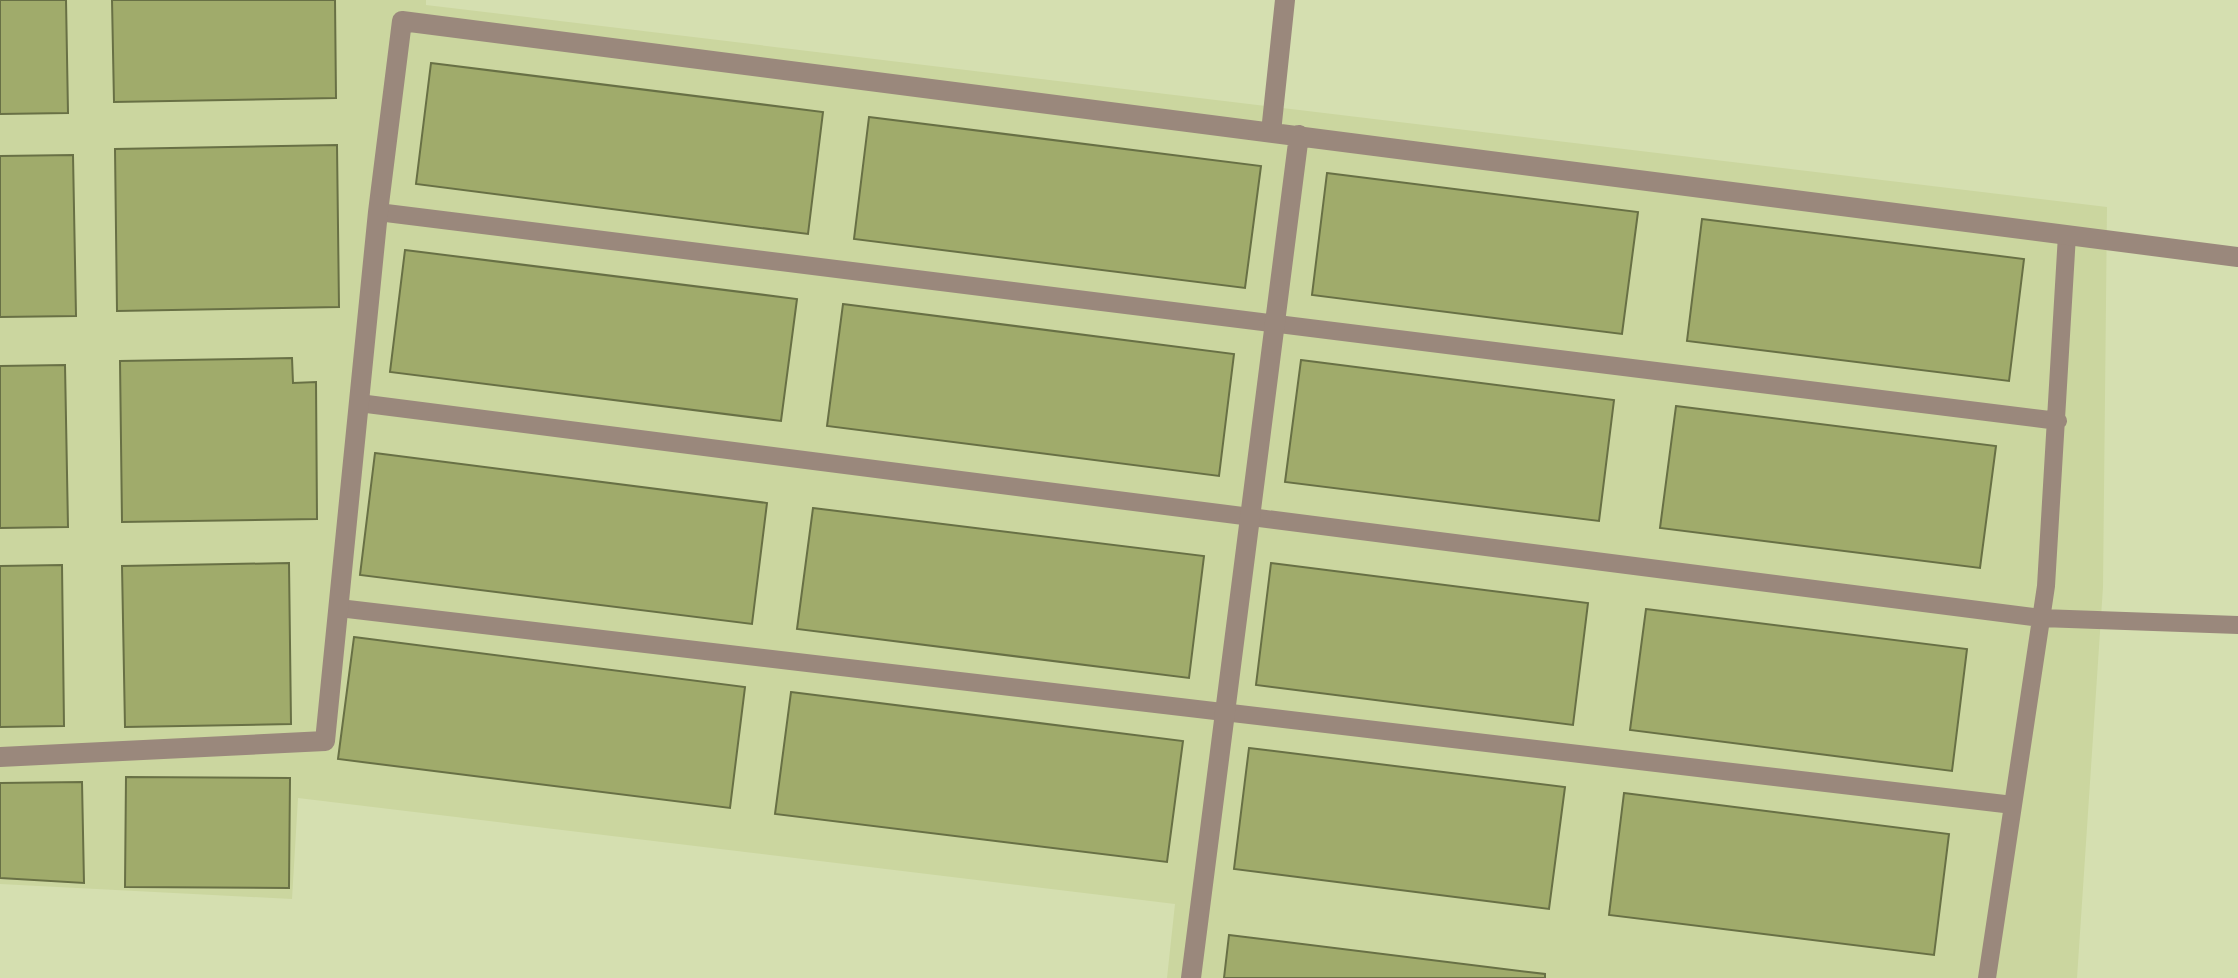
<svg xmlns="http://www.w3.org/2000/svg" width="2238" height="978" viewBox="0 0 2238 978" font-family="'Alegreya Sans',sans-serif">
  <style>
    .built { fill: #cbd69f }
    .building { fill: #a0ab6b; stroke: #687045; stroke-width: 2 }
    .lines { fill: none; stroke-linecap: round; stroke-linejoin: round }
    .service { stroke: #9a887c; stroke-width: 18 }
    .minor { stroke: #9a887c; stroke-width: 20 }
  </style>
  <rect width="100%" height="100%" fill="#d5dfb0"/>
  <path class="built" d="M0,0H426V5L2107,207L2103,587L2077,978H1167L1175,904L298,798L292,899L0,884Z"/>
  <path class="building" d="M0,0H66L68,113L0,114Z
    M112,0H335L336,98L114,102Z
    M431,63L823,112L808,234L416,184Z
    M869,117L1261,166L1245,288L854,239Z
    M337,145L339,307L117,311L115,149Z
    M73,155L76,316L0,317V156Z
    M1327,173L1638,212L1622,334L1312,295Z
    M1702,219L2024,259L2009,381L1687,341Z
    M405,250L797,299L781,421L390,372Z
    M843,304L1234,354L1219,476L827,426Z
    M292,358L293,383L316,382L317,519L122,522L120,361Z
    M1301,360L1614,400L1599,521L1285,482Z
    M65,365L68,527L0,528V366Z
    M1676,406L1996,446L1980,568L1660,528Z
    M375,453L767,503L752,624L360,575Z
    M813,508L1204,556L1189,678L797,629Z
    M289,563L291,724L125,727L122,566Z
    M1271,563L1588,603L1573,725L1256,685Z
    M62,565L64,726L0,727V566Z
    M1646,609L1967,649L1952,771L1630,730Z
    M354,637L745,687L730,808L338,759Z
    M791,692L1183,741L1167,862L775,814Z
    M1249,748L1565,787L1549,909L1234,869Z
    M126,777L290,778L289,888L125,887Z
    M82,782L84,883L0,878V783Z
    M1624,793L1949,834L1934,955L1609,915Z
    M1229,935L1545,974V978H1224Z"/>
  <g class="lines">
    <path class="service" d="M378,212L2058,421
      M359,403L2041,618L2238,625
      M339,608L2013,805
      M1987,978L2046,586L2067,235"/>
    <path class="minor" d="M1271,132L1285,0
      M0,757L325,741L378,212L402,21L2238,257
      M1191,978L1299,135"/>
  </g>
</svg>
